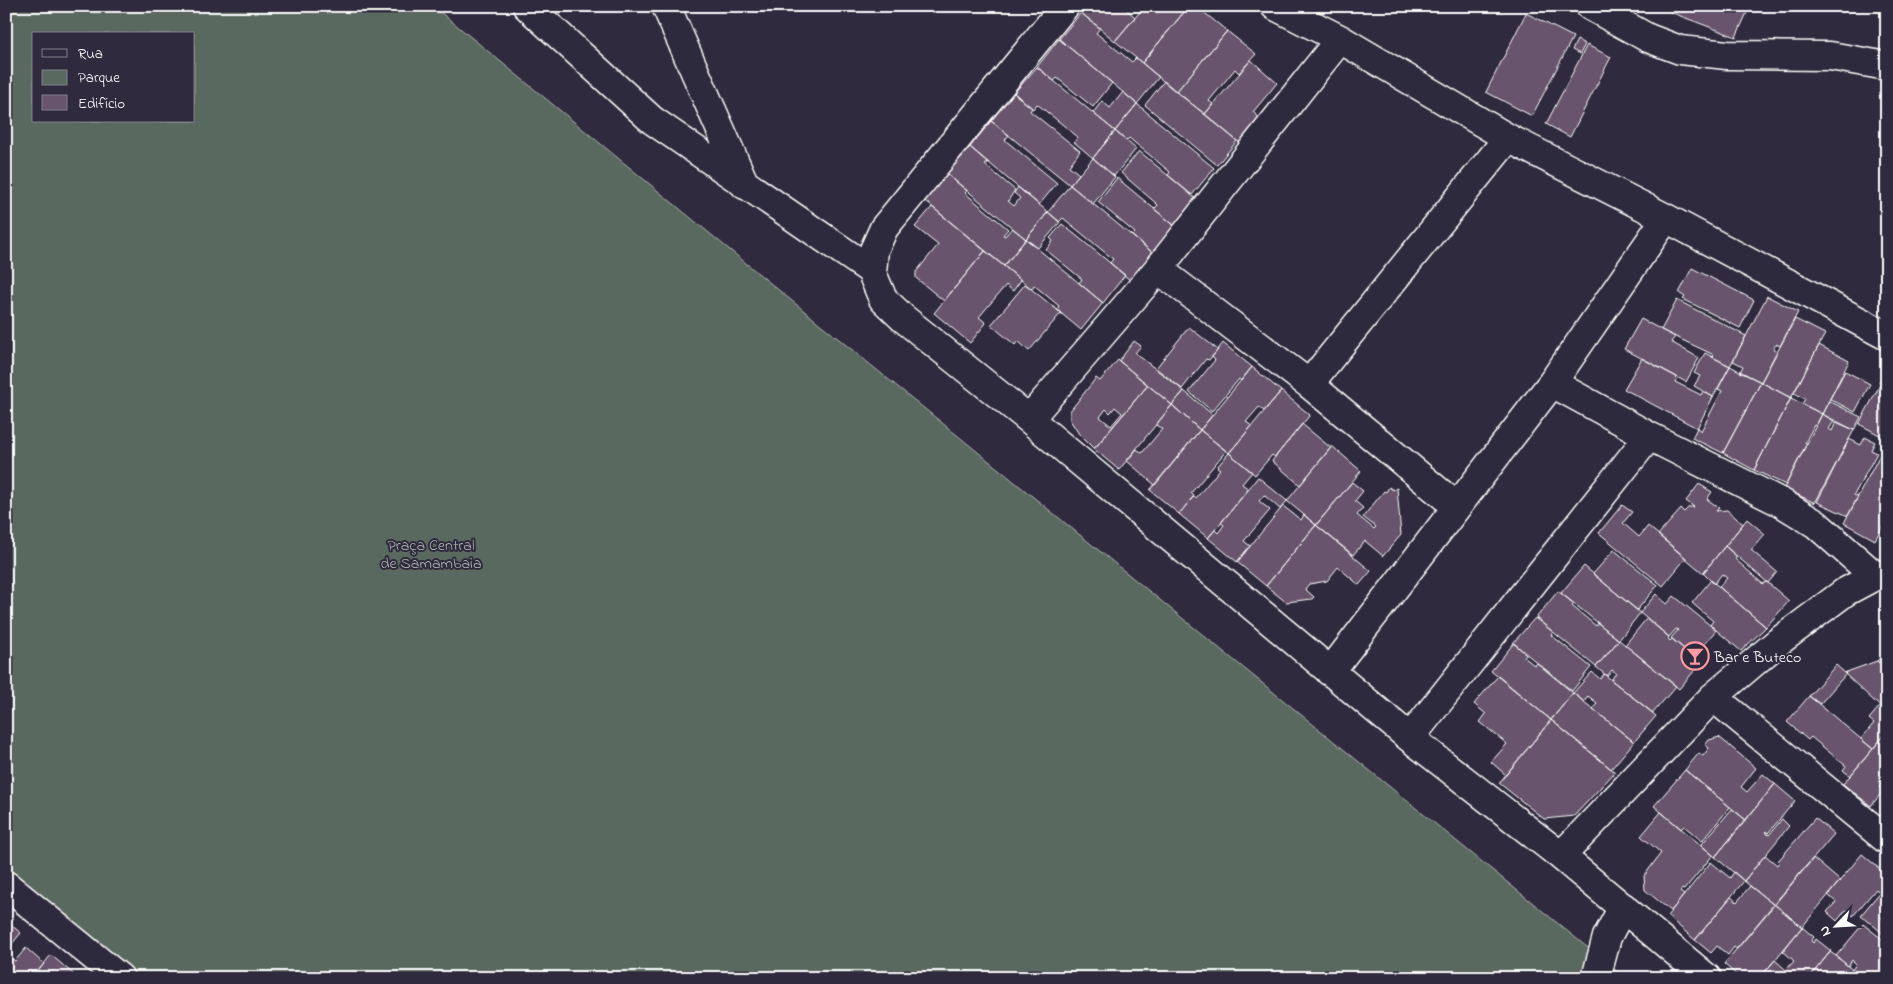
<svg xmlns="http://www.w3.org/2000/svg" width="1893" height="984" viewBox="0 0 1893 984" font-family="'Indie Flower',sans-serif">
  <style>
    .green { fill: #5a6960; stroke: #acb4b0; fill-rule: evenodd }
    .building { fill: #67546d; stroke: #fff; fill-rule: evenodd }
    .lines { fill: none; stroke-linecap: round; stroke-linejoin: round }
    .street-casing { stroke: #fff; stroke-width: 31 }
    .secondary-casing { stroke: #fff; stroke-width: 31 }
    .street { stroke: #2f2a3d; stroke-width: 28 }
    .secondary { stroke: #2f2a3d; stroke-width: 28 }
    .labels { text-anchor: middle; stroke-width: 4; stroke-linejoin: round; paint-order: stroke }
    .park-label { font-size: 16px; fill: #acb4b0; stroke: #2f2a3d }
    .poi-label { font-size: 16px; fill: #fff; stroke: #2f2a3d; text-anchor: start }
  </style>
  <rect width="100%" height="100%" fill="#2f2a3d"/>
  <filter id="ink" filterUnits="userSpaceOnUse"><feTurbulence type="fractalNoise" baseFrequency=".02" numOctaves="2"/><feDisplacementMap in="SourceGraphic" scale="10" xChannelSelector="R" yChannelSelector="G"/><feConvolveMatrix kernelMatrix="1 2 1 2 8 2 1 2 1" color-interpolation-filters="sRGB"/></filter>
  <g filter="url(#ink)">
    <path class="green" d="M6,6H433L781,292L1625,978H101L6,899ZM34,34H194V121H34Z"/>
    <path class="building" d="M1087,6H1143L1141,8L1127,10L1135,17L1115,41L1081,13Z
      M1145,6H1189L1142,63L1115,41Z
      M1189,6H1196L1227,31L1176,92L1142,63Z
      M1672,6H1750L1736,37L1670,12Z
      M1081,13L1100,28L1096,33L1132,62L1136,58L1159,77L1137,104L1059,39Z
      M1526,13L1573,37L1532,116L1486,92Z
      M1227,31L1256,54L1239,73L1235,69L1209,101L1213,104L1205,114L1176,92Z
      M1059,39L1112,83L1093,107L1057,78L1054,81L1037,67Z
      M1577,40L1585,44L1580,54L1572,50Z
      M1587,45L1611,57L1570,137L1546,124Z
      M1251,60L1277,83L1253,112L1262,120L1242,145L1205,114Z
      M1037,67L1115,131L1093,158L1074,142L1078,137L1037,104L1033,109L1014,93Z
      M1164,81L1237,141L1217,165L1145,105Z
      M1123,92L1137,104L1115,131L1093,113L1102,101L1110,108Z
      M1014,93L1032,108L1030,111L1080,151L1069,166L1079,174L1070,185L991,121Z
      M1137,104L1214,168L1192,195L1168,175L1170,172L1129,138L1126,141L1115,131Z
      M991,121L1009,135L1005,140L1057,183L1039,205L970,147Z
      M1115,131L1136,149L1114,176L1093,158Z
      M970,147L988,163L985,165L1015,190L1008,201L1014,206L1020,198L1014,193L1018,187L1048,212L1026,239L947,174Z
      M1139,151L1196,199L1175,226L1154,209L1158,205L1121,173Z
      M1093,158L1115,177L1093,204L1070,185Z
      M947,174L967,191L965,193L1008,229L1003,235L1005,236L1012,228L1026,239L1004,266L925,201Z
      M1117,178L1175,226L1153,253L1132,236L1135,233L1098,202Z
      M1070,185L1153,253L1131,281L1110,263L1113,259L1063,218L1059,222L1048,212Z
      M932,207L985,251L944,301L916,278V272L938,245L915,227Z
      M1048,212L1060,222L1038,248L1026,239Z
      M1062,224L1125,275L1103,303L1079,283L1082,279L1046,250L1053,241L1050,238Z
      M1026,239L1103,303L1081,330L1057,310L1059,306L1034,285L1032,289L1004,266Z
      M985,251L1021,280L1013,291L1006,285L979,317L986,323L970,343L934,313Z
      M1692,268L1754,300L1740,328L1683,299L1685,297L1679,293Z
      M1025,284L1061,313L1029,351L1018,341L1015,345L991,325Z
      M1767,296L1798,312L1780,346L1776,344L1773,349L1777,351L1761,382L1740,372L1743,366L1733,361Z
      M1677,300L1746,336L1730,366L1712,357L1714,355L1661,330Z
      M1641,319L1675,337L1671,342L1699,358L1686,382L1624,349Z
      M1795,319L1825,334L1791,398L1761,382Z
      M1189,327L1218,350L1209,360L1206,359L1182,389L1156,368Z
      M1134,341L1141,346L1135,353L1184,391L1172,405L1119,361Z
      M1223,343L1252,367L1241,381L1239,379L1212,411L1189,392L1215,360L1212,357Z
      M1819,345L1849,361L1822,414L1802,404L1805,399L1794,393Z
      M1705,353L1730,366L1713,397L1694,386L1700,376L1694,373Z
      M1642,358L1677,377L1675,382L1701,395L1703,391L1713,397L1697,428L1624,389Z
      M1118,360L1148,385L1094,449L1079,434L1070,420V411L1096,378L1100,381ZM1115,407L1122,413L1111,426L1100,417L1106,409L1110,413Z
      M1730,366L1761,382L1723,453L1692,438L1697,428L1701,431L1722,391L1718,389Z
      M1252,367L1281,391L1264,411L1259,407L1246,422L1252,426L1229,453L1200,430Z
      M1887,367V439L1859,424L1881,383L1879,382Z
      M1845,371L1870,384L1855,412L1830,399Z
      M1761,382L1791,398L1754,470L1723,453Z
      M1148,385L1172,405L1119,470L1094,449Z
      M1184,391L1213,415L1200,430L1172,405Z
      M1281,391L1310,415L1275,457L1272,455L1255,475L1229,453Z
      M1791,398L1822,414L1816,426L1814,425L1805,443H1807L1786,485L1754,470Z
      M1829,401L1861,417L1854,430L1822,414Z
      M1172,405L1200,430L1155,485L1127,461L1137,449L1142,453L1162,429L1156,425Z
      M1822,414L1834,421L1829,429L1832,431L1836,422L1854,430L1815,503L1784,488Z
      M1302,424L1331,448L1300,485L1272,461Z
      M1200,430L1226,451L1191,493L1194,496L1179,514L1150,490Z
      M1865,437L1875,442L1871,450L1877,453L1854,495L1858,497L1848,516L1817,502L1849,439L1861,445Z
      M1332,446L1361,471L1316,525L1287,501Z
      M1884,447L1887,448V518L1875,540L1844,523Z
      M1229,453L1252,472L1242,484L1249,489L1208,538L1179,514L1193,497L1196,498L1220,469L1217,467Z
      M1258,477L1287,501L1280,509L1264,495L1259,501L1270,510L1244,541L1250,546L1237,562L1208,538L1215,530L1218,533L1224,525L1221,523Z
      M1352,482L1363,491L1355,501L1363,508L1357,515L1374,529L1376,527L1363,517L1384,491L1386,492L1389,487L1393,490L1397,488L1401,535L1383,556L1365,541L1353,555L1316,525Z
      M1699,484L1712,492L1707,499L1719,508L1716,511L1727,510L1743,524L1703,573L1658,535L1681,509L1684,512L1689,507H1694L1686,501Z
      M1622,505L1632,512L1623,523L1639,537L1648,526L1686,558L1663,586L1599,533Z
      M1283,506L1301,520L1304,515L1316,525L1266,586L1237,562Z
      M1747,519L1765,534L1751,550L1777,572L1768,583L1725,546Z
      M1316,525L1371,571L1359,585L1338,567L1327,581L1309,584L1305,589L1314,597L1312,599L1286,602L1266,586Z
      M1725,546L1737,557L1735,559L1763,584L1766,582L1768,583L1789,601L1766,627L1719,587L1727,578L1722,574L1714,584L1703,573Z
      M1614,550L1658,585L1637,610L1593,574Z
      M1584,566L1640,613L1619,640L1561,593Z
      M1711,580L1766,627L1741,651L1710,625L1713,621L1692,603Z
      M1558,591L1574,604L1572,606L1596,626L1598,623L1619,640L1596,667L1536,618Z
      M1656,594L1667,604L1674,596L1716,630L1694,657L1671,638L1678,630L1676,629L1669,637L1640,613Z
      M1535,618L1553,632L1551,635L1591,667L1572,691L1513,643Z
      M1647,618L1669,637L1668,638L1670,641L1672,639L1701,663L1679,689L1625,645Z
      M1619,640L1676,686L1653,713L1611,680L1616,673L1612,670L1607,676L1596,667Z
      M1514,643L1526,654L1524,657L1534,665L1537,663L1573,693L1551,720L1491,671Z
      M1887,650V669L1877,661Z
      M1877,661L1887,669V713L1844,673Z
      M1836,665L1846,674L1820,704L1809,696Z
      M1592,672L1600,679L1604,674L1656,716L1634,742L1593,709L1597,703L1588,696L1584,702L1573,693Z
      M1498,676L1551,720L1506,775L1491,762L1507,744L1480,722L1486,714L1474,704Z
      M1573,693L1634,742L1611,769L1551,720Z
      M1809,696L1873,749L1850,776L1843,770L1846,766L1811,737L1808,740L1787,722Z
      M1880,706L1887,713V732L1873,749L1861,739L1874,723L1869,719Z
      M1551,720L1615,772L1574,816L1544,819L1499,783Z
      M1887,732V778L1879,787L1883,791L1871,806L1843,784Z
      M1719,737L1756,768L1741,787L1747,792L1763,774L1775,784L1746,820L1685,770L1699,753L1703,756L1709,748L1705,745L1709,740Z
      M1685,770L1730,807L1702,841L1684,826L1681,829L1654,806Z
      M1775,784L1795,801L1768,833L1766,831L1765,832L1769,835L1782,819L1789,826L1744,881L1715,857Z
      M1732,809L1746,820L1715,857L1701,845Z
      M1661,812L1713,855L1684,890L1682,889L1680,892L1684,895L1671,911L1645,890L1644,876L1661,853L1641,836Z
      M1815,818L1834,834L1774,905L1744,881L1765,855L1777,865L1779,862L1778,861Z
      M1862,854L1887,875V884L1880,893L1876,889L1853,916L1846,910L1837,921L1827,912L1836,902L1828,895Z
      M1813,858L1840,881L1802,927L1774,904Z
      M1711,862L1730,878L1734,872L1744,881L1695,940L1667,916Z
      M1887,884V911L1881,918L1884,921L1887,918V937L1861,915Z
      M1750,886L1774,905L1737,949L1734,947L1728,955L1717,946L1711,953L1695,940L1731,897L1737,902Z
      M1774,904L1802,927L1760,978H1740L1724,964Z
      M6,921L21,933L6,951Z
      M1863,924L1887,943V978H1862L1852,970L1856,964L1852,960L1848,966L1836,956Z
      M1802,927L1814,937L1811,941L1813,943L1816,939L1831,951L1809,978H1800L1793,974L1789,978H1760L1775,960L1786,970L1794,961L1783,951Z
      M26,948L44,964L32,978H6V956L7,955L15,961Z
      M1830,952L1836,956L1862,978H1809Z
      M51,955L78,978H38L41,974L38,971Z"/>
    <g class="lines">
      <g class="street-casing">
        <path id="street" d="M527,6L652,120L872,271
          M666,6L745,185
          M1065,6L884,228L874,250L872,273L883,299L903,318L1029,419L1410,738L1561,856L1707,978
          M1275,6L1340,39L1508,138L1666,218L1887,336
          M1590,6L1648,38L1680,50L1727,55L1830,56L1887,66
          M1340,39L1158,269L1309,384L1456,506
          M1552,383L1649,436L1782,503L1816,524L1875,576
          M1309,384L1508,138
          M1029,419L1158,269
          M1330,672L1552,383L1666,218
          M1713,697L1887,840
          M1410,738L1649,436
          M1561,856L1713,697L1778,642L1845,592L1875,576L1887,574
          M1596,978L1607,937L1623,907"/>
      </g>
      <g class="secondary-casing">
        <path id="secondary" d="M6,885L120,978"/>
      </g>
      <use href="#street" class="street"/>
      <use href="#secondary" class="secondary"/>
    </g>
  </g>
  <defs>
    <g id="bar-ring" transform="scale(1.4375)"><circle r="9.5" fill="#2f2a3d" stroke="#ff9aa2" stroke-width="1.5"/><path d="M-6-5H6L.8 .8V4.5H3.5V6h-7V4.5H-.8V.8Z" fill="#ff9aa2"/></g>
  </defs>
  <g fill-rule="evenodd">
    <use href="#bar-ring" x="1695" y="656"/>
  </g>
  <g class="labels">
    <g class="park-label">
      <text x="431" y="550">Praça Central<tspan x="431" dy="18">de Samambaia</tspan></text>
    </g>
    <g class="poi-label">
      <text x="1714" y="662">Bar e Buteco</text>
    </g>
  </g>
  <rect width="1893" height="984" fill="none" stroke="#2f2a3d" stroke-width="25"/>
  <rect x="12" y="12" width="1868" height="959" fill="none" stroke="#fff" stroke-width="2" filter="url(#ink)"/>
  <rect x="32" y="32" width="162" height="90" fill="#2f2a3d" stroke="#827f8b"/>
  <rect x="42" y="49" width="25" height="8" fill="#2f2a3d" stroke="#827f8b"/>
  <text x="78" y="58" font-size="15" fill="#ffffff">Rua</text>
  <rect x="42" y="70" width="25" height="15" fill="#5a6960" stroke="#827f8b"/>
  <text x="78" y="82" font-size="15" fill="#ffffff">Parque</text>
  <rect x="42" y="95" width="25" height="15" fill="#67546d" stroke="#827f8b"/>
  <text x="78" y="108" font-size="15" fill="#ffffff">Edifício</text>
  <g transform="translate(1836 926) rotate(245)" stroke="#2f2a3d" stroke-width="4" paint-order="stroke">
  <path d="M0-4L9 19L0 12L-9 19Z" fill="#ffffff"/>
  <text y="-8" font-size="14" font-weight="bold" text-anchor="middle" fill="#ffffff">N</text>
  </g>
</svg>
